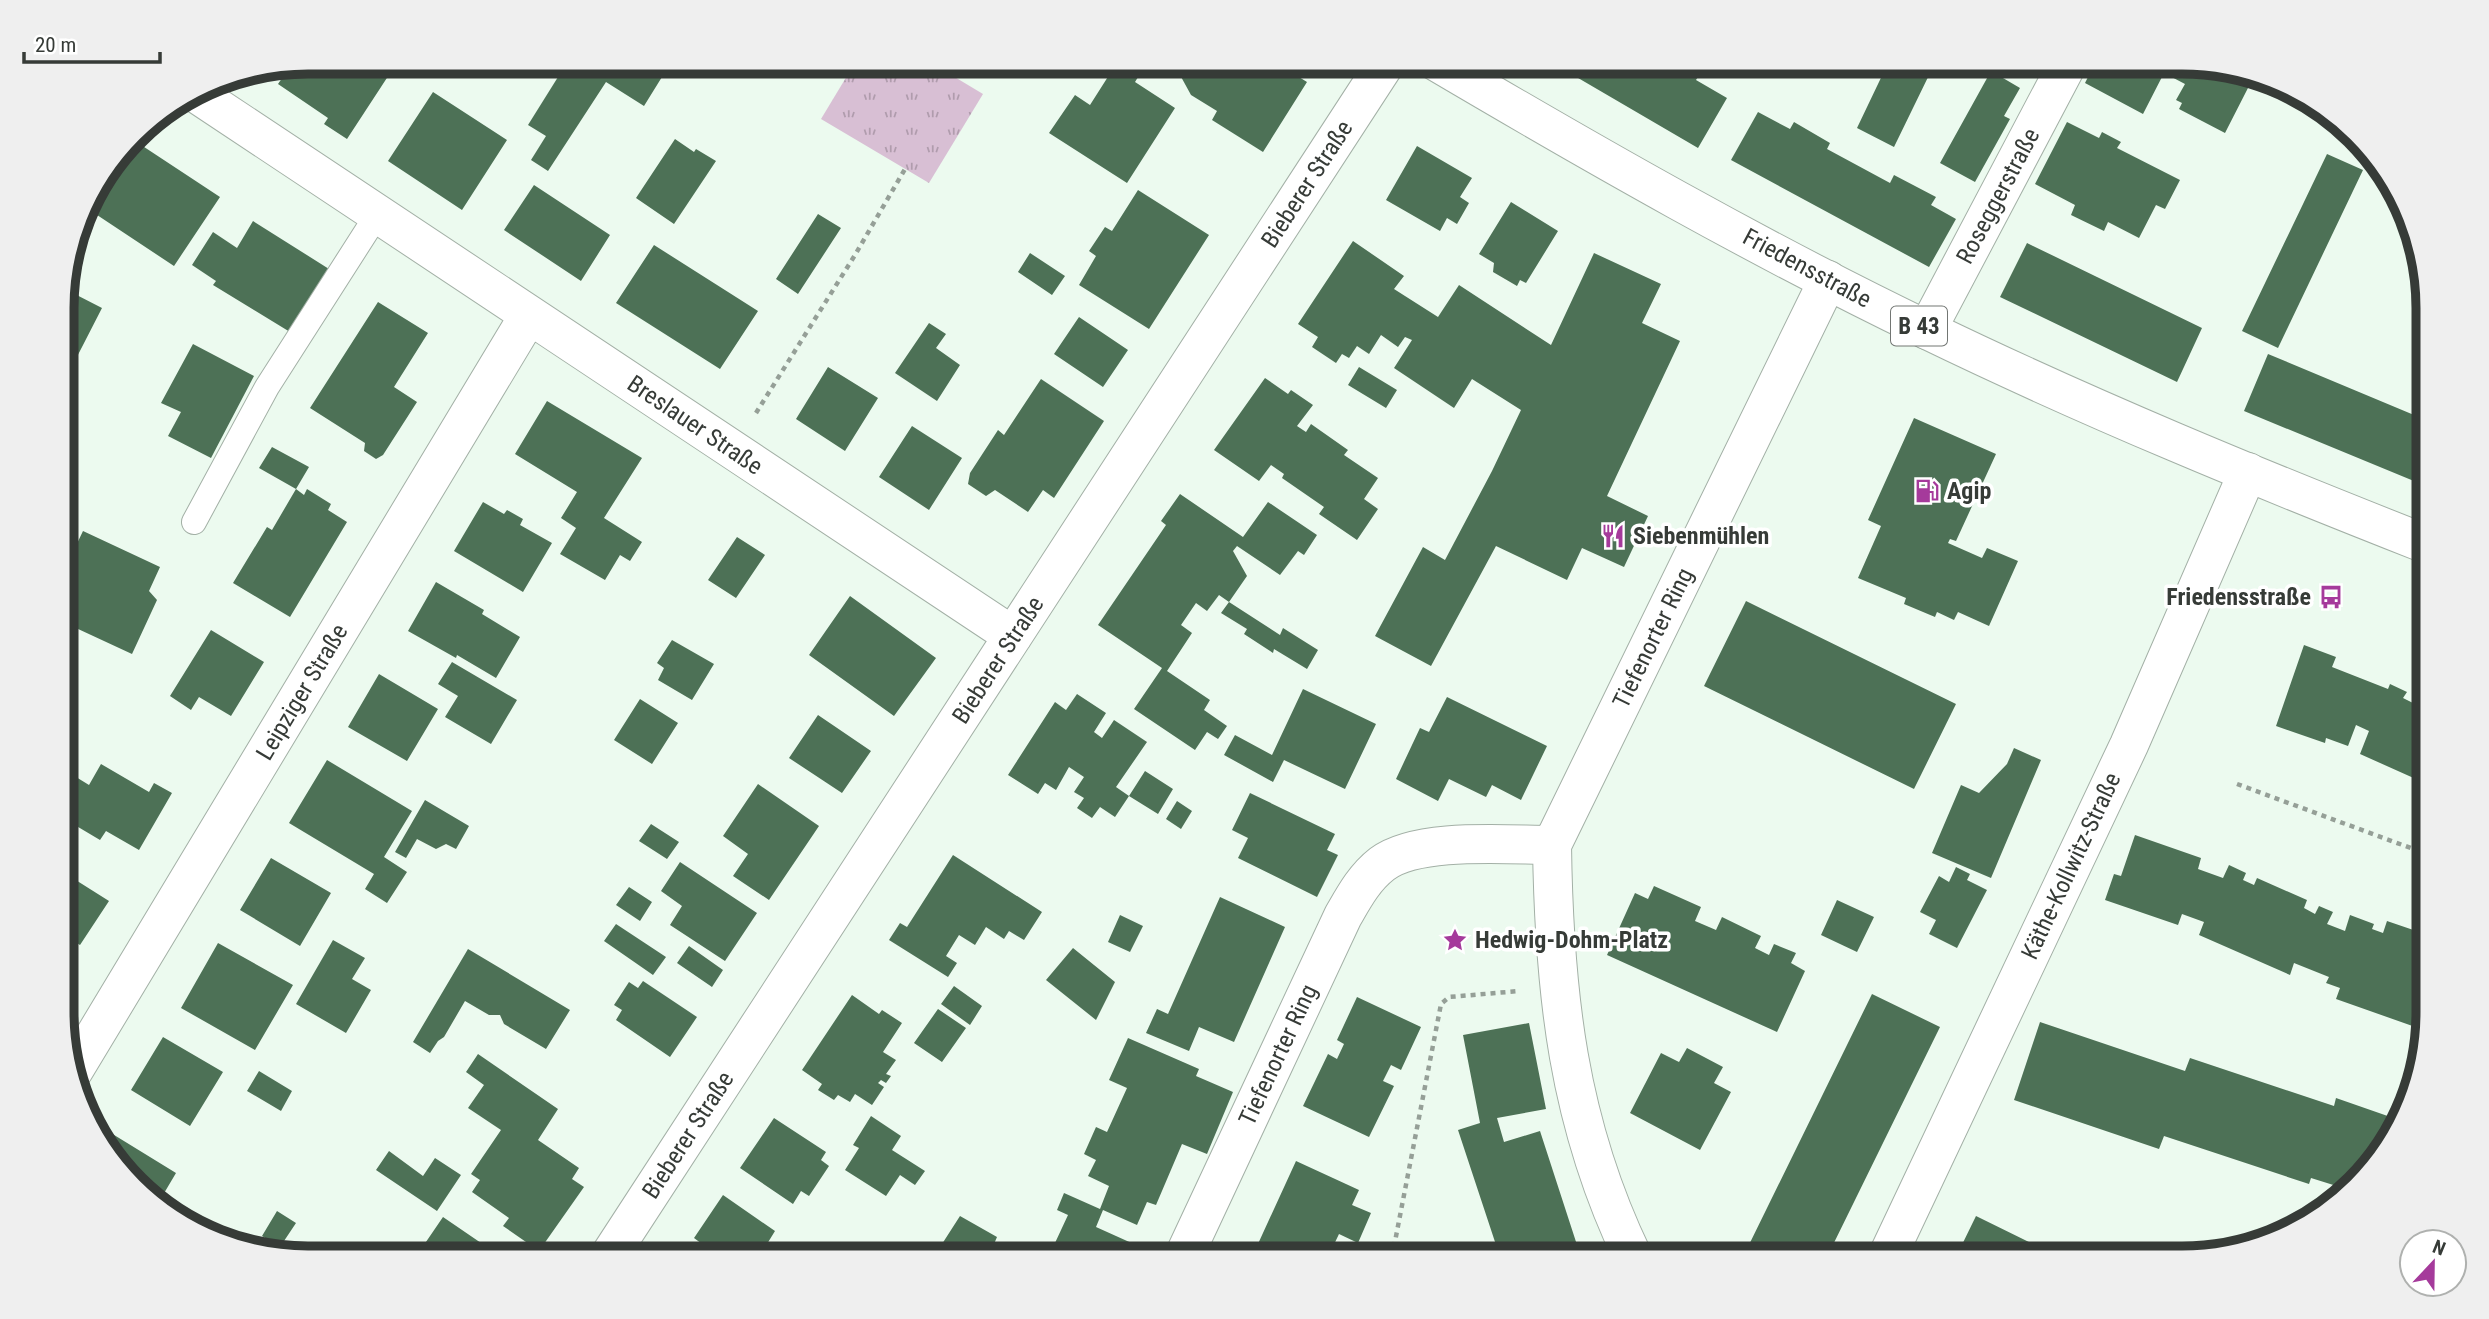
<svg xmlns="http://www.w3.org/2000/svg" width="2489" height="1319" viewBox="0 0 2489 1319" font-family="'Roboto Condensed',sans-serif">
  <style>
    .park { fill: url(#park-tufts) }
    .building { fill: #4d7156 }
    .lines { fill: none; stroke-linecap: round; stroke-linejoin: round }
    .lane-casing { stroke: #a3b0a6; stroke-width: 26 }
    .street-casing { stroke: #a3b0a6; stroke-width: 40 }
    .primary-casing { stroke: #a3b0a6; stroke-width: 40 }
    .path { stroke: #959f97; stroke-width: 4.5; stroke-dasharray: 5 5; stroke-linecap: butt }
    .lane { stroke: #fff; stroke-width: 24 }
    .street { stroke: #fff; stroke-width: 38 }
    .primary { stroke: #fff; stroke-width: 38 }
    .labels { text-anchor: middle; stroke-width: 7; stroke-linejoin: round; paint-order: stroke }
    .shield { fill: #fff; stroke: #727673; stroke-width: 2 }
    .shield-label { font-size: 23px; font-weight: bold; fill: #363b37 }
    .street-label { font-size: 24px; fill: #363b37; stroke: #fff }
    .poi-label { font-size: 24px; font-weight: bold; fill: #363b37; stroke: #fff; text-anchor: start }
    .rim { fill: none; stroke: #363b37; stroke-width: 9 }
  </style>
  <defs>
    <pattern id="park-tufts" width="24" height="20" patternUnits="userSpaceOnUse" patternTransform="scale(1.75)"><rect width="24" height="20" fill="#d8bfd4"/><path d="M3 7l-1-3M5 7V3M7 7l1-3M15 17l-1-3M17 17v-4M19 17l1-3" fill="none" stroke="#b09cad"/></pattern>
  </defs>
  <rect width="100%" height="100%" fill="#ecfaef"/>
  <path class="park" d="M856,61H928L983,94L929,183L821,119Z"/>
  <path class="building" d="M308,61H398L347,139L324,124L328,118L278,84L291,65Z
    M568,61H572L587,70L593,61H666L670,64L644,106L606,82L548,171L531,160L546,136L528,125Z
    M1118,61H1148L1135,82L1175,108L1127,183L1049,133L1075,95L1090,105Z
    M1176,61H1273L1307,82L1263,152L1212,120L1217,111L1191,95L1174,64Z
    M1549,61H1683L1701,72L1696,80L1727,98L1698,148Z
    M1889,61H1911L1931,71L1894,147L1857,128Z
    M2009,61H2035L2029,72Z
    M2096,61H2181L2216,69L2249,86L2225,133L2179,109L2182,103L2176,100L2185,84L2164,73L2143,114L2085,83Z
    M1991,71L2020,88L2004,116L2010,119L1975,182L1940,163Z
    M433,92L507,140L462,210L388,161Z
    M1758,112L1790,129L1794,122L1830,143L1827,149L1890,183L1894,175L1936,197L1931,205L1956,219L1929,267L1731,160Z
    M2067,122L2099,138L2102,132L2121,142L2117,148L2180,180L2165,209L2156,205L2139,238L2108,222L2104,231L2071,215L2075,205L2035,184Z
    M132,139L220,197L174,266L85,207L87,198Z
    M675,139L694,152L696,149L716,161L674,224L636,198Z
    M1417,146L1472,178L1460,197L1469,203L1457,224L1447,218L1440,231L1386,200Z
    M2327,154L2363,170L2278,348L2242,331Z
    M534,185L610,235L581,281L504,230Z
    M1138,190L1209,235L1149,329L1079,285L1096,256L1089,251L1105,227L1112,231Z
    M1511,202L1558,231L1526,283L1520,280L1517,286L1493,272L1494,263L1479,254Z
    M818,214L841,228L798,294L776,279Z
    M253,221L329,269L290,332L213,285L216,281L192,265L213,232L237,248Z
    M1353,241L1404,276L1394,289L1438,317L1459,285L1551,345L1594,253L1661,284L1642,323L1680,341L1607,496L1648,516L1624,567L1582,548L1567,580L1496,546L1431,666L1375,636L1423,547L1445,560L1492,471L1521,410L1472,379L1454,408L1394,368L1412,340L1405,337L1398,347L1381,335L1369,354L1357,346L1349,358L1342,354L1336,363L1312,347L1318,337L1298,324Z
    M2027,243L2202,328L2177,382L2000,297Z
    M654,245L758,311L720,369L616,303Z
    M1030,253L1065,276L1052,295L1018,272Z
    M63,288L102,308L62,386V291Z
    M378,302L428,333L394,387L417,402L383,455L376,459L364,451L365,443L310,408Z
    M1079,317L1128,350L1103,387L1054,354Z
    M929,323L946,334L936,348L960,365L937,401L895,373Z
    M193,344L254,376L211,458L168,436L181,412L161,403Z
    M2268,354L2426,420V486L2244,411Z
    M828,367L878,398L845,451L796,419Z
    M1359,367L1397,390L1386,408L1348,385Z
    M1265,378L1288,394L1291,390L1313,405L1297,426L1306,432L1311,424L1348,450L1344,455L1378,478L1364,499L1378,509L1357,540L1319,514L1324,507L1282,478L1284,474L1271,465L1259,481L1214,450Z
    M1041,379L1104,421L1054,498L1043,490L1028,512L995,490L986,496L968,484L970,473L998,430L1004,435Z
    M547,401L642,458L604,518L642,542L630,561L620,555L605,580L560,554L576,528L561,518L577,492L515,454Z
    M1914,418L1996,454L1956,541L1950,539L1948,543L1982,558L1987,548L2018,561L1989,626L1958,612L1954,620L1937,612L1935,617L1904,604L1906,598L1858,578L1881,526L1868,520Z
    M912,426L962,458L929,510L879,477Z
    M272,447L309,467L296,489L259,468Z
    M296,489L304,495L307,489L331,504L328,510L347,522L290,617L233,583L267,527L272,530Z
    M1180,494L1243,537L1268,502L1317,535L1304,555L1298,551L1280,575L1237,546L1233,551L1247,576L1229,602L1219,595L1207,611L1196,603L1181,625L1192,633L1167,671L1210,700L1204,710L1227,726L1218,739L1207,732L1195,750L1134,709L1162,668L1098,625L1166,525L1161,521Z
    M483,502L504,514L507,510L523,519L520,525L552,543L523,592L454,551Z
    M83,531L160,567L149,591L157,600L132,654L63,622L62,575Z
    M737,537L765,555L736,598L708,580Z
    M436,582L484,610L482,614L520,637L496,678L457,655L456,658L408,631Z
    M850,596L936,658L894,716L809,655Z
    M1746,601L1956,704L1914,789L1704,686Z
    M1229,602L1280,635L1283,628L1318,650L1307,669L1274,649L1273,653L1244,634L1247,629L1221,613Z
    M211,630L264,662L231,716L199,697L191,710L170,696Z
    M672,640L714,664L692,700L658,680L664,668L657,663Z
    M2304,645L2336,657L2332,667L2388,689L2390,684L2407,692L2403,698L2415,704L2418,696L2427,700V784L2360,754L2369,731L2356,725L2348,746L2326,738L2325,743L2276,726Z
    M452,662L517,700L491,744L445,717L458,696L438,684Z
    M379,674L438,709L407,761L348,727Z
    M1303,689L1376,724L1345,789L1284,760L1273,782L1224,755L1235,735L1272,755Z
    M1077,694L1106,713L1094,732L1102,738L1114,720L1147,742L1116,787L1129,796L1115,817L1100,807L1092,818L1077,808L1084,798L1074,792L1084,777L1069,767L1056,790L1045,783L1038,794L1008,775L1055,702L1066,710Z
    M1447,697L1547,746L1521,800L1492,785L1486,797L1449,779L1438,801L1396,779L1420,728L1429,732Z
    M640,699L678,723L652,764L614,740Z
    M818,715L871,751L842,793L789,758Z
    M2014,748L2041,760L1991,878L1932,853L1961,785L1979,793L2007,764Z
    M327,760L412,811L384,857L407,872L387,903L365,889L374,874L289,823Z
    M101,764L149,792L154,783L172,793L139,850L106,831L100,840L63,818V799L76,777L89,785Z
    M1145,771L1173,789L1158,814L1129,796Z
    M758,784L819,826L769,900L733,876L748,854L723,836Z
    M1250,793L1335,834L1327,850L1338,855L1317,897L1238,858L1248,838L1232,830Z
    M425,800L469,826L456,849L446,844L436,849L417,839L406,858L395,852Z
    M1177,801L1192,811L1181,829L1166,819Z
    M651,824L679,842L667,859L639,841Z
    M2135,835L2201,858L2198,869L2223,878L2229,865L2246,873L2243,880L2254,885L2257,878L2307,900L2304,908L2315,914L2319,906L2333,912L2327,924L2345,931L2350,915L2374,924L2372,929L2383,933L2387,921L2428,935V1012L2421,1029L2336,999L2340,988L2326,983L2329,977L2294,963L2290,975L2199,935L2204,922L2182,914L2178,925L2105,900L2114,874L2121,876Z
    M953,855L1042,912L1024,940L1009,931L1004,939L986,927L975,945L959,935L946,956L957,963L948,977L889,940L900,923L907,927Z
    M271,858L331,893L300,946L240,910Z
    M680,862L757,913L725,961L670,925L682,906L661,891Z
    M1956,867L1970,874L1967,880L1987,890L1957,948L1929,934L1936,920L1920,912L1939,876L1949,882Z
    M63,872L109,901L80,945L63,934Z
    M1654,886L1701,907L1695,921L1716,930L1722,917L1761,936L1755,948L1769,955L1774,944L1796,953L1791,963L1805,971L1777,1032L1607,955L1635,893L1648,899Z
    M629,887L652,902L640,921L616,905Z
    M1220,897L1285,927L1234,1042L1199,1027L1189,1051L1146,1033L1157,1009L1168,1014Z
    M1837,900L1874,917L1857,952L1821,935Z
    M1120,915L1143,926L1130,952L1108,942Z
    M616,924L666,957L653,975L604,941Z
    M333,940L365,958L352,979L371,990L346,1033L296,1004Z
    M218,943L293,985L255,1050L181,1008Z
    M689,946L723,970L712,987L677,963Z
    M1073,948L1115,982L1096,1020L1046,980Z
    M468,949L570,1010L546,1049L504,1024L500,1015H489L465,1001L444,1037L438,1041L430,1053L413,1042Z
    M643,981L697,1017L670,1057L616,1020L622,1010L614,1005L629,982L638,988Z
    M954,986L982,1006L970,1025L941,1004Z
    M1872,994L1940,1027L1909,1090L1827,1257H1743Z
    M852,995L879,1014L882,1010L902,1023L883,1052L896,1060L886,1074L891,1076L886,1083L881,1080L878,1083L884,1087L872,1105L855,1094L850,1102L838,1095L834,1100L818,1090L822,1084L802,1070Z
    M1357,997L1421,1027L1401,1070L1391,1065L1383,1081L1394,1086L1369,1137L1303,1106L1328,1054L1337,1059L1344,1044L1337,1040Z
    M938,1009L966,1028L942,1062L914,1043Z
    M2040,1022L2185,1071L2190,1058L2334,1106L2336,1098L2402,1121L2343,1188L2311,1178L2309,1184L2164,1136L2159,1149L2014,1100Z
    M1529,1023L1546,1109L1497,1118L1504,1142L1540,1131L1578,1248L1550,1257H1500L1458,1130L1480,1123L1463,1035Z
    M163,1037L223,1072L190,1126L131,1090Z
    M1128,1038L1199,1069L1196,1076L1233,1092L1207,1154L1182,1144L1156,1205L1147,1202L1137,1225L1103,1210L1096,1227L1136,1245L1131,1258H1048L1068,1215L1057,1210L1064,1193L1100,1209L1109,1186L1088,1176L1096,1160L1084,1154L1096,1127L1107,1132L1127,1088L1109,1080Z
    M1687,1048L1723,1067L1714,1083L1731,1092L1700,1150L1630,1113L1661,1053L1679,1062Z
    M478,1054L558,1109L538,1140L579,1168L572,1179L584,1187L539,1251L503,1226L509,1218L472,1192L480,1180L471,1174L501,1130L468,1108L484,1085L466,1072Z
    M259,1071L292,1091L281,1111L247,1091Z
    M871,1116L901,1136L892,1150L925,1171L915,1185L900,1175L886,1196L845,1170L859,1148L853,1145Z
    M774,1118L826,1152L821,1160L829,1166L809,1196L801,1191L793,1204L740,1168Z
    M106,1130L176,1173L160,1200L112,1161L102,1137Z
    M389,1151L423,1176L435,1158L461,1175L437,1211L376,1170Z
    M1296,1161L1359,1190L1352,1205L1371,1213L1358,1243L1339,1234L1328,1257H1252Z
    M723,1195L775,1231L767,1244L787,1258H721L694,1238Z
    M277,1211L296,1223L280,1247L262,1236Z
    M960,1216L997,1237L988,1258H933Z
    M1976,1216L2039,1247L2034,1257H1956Z
    M443,1217L503,1258H415Z
    M2188,1252L2203,1255L2187,1257Z"/>
  <g class="lines">
    <g class="lane-casing">
      <path id="lane" d="M194,522L267,387L377,215"/>
    </g>
    <g class="street-casing">
      <path id="street" d="M194,92L1013,636
        M1927,330L2069,61
        M1552,845L1828,280
        M74,1070L529,315
        M1887,1257L2129,745L2248,472
        M608,1258L1387,61
        M1183,1258L1343,916C1354,897 1364,878 1382,864C1418,837 1507,845 1552,845C1554,992 1568,1123 1633,1257"/>
    </g>
    <g class="primary-casing">
      <path id="primary" d="M1435,61C1596,156 1759,249 1927,330C2090,409 2258,478 2426,544"/>
    </g>
    <path class="path" d="M756,413L855,255L905,169
      M2237,784L2427,854
      M1392,1257L1441,1004L1449,997L1519,991"/>
    <use href="#lane" class="lane"/>
    <use href="#street" class="street"/>
    <use href="#primary" class="primary"/>
  </g>
  <defs>
    <g id="fuel-bare" transform="scale(1.89)"><path d="M-5.5-6h7V0h2V4h1.3V-2.5L3-4.5l.8-.8L6-3V5H2.5V1h-1V6h-7ZM-4.2-4.7v3.2H.2V-4.7Z" fill="#a53a9b" stroke="#fff" stroke-width="2.5" paint-order="stroke"/></g>
    <g id="restaurant-bare" transform="scale(1.89)"><path d="M-5-6h1v4h1v-4h1v4h1v-4h1v5L-1.5 .5V6h-2V.5L-5-1ZM5-6V6H3V1.5H1.5Q1.5-4 5-6Z" fill="#a53a9b" stroke="#fff" stroke-width="2.5" paint-order="stroke"/></g>
    <g id="bus-bare" transform="scale(1.89)"><path d="M-5-6H5V4H4V6H2V4H-2V6H-4V4H-5ZM-3.5-4V0h7V-4ZM-3.5 1.2v1.5H-2V1.2ZM2 1.2v1.5H3.5V1.2Z" fill="#a53a9b" stroke="#fff" stroke-width="2.5" paint-order="stroke"/></g>
    <g id="sight-bare" transform="scale(1.89)"><path d="M0-6L1.8-2.2L6-1.7L2.9 1.2L3.7 5.4L0 3.3L-3.7 5.4L-2.9 1.2L-6-1.7L-1.8-2.2Z" fill="#a53a9b" stroke="#fff" stroke-width="2.5" paint-order="stroke"/></g>
  </defs>
  <g fill-rule="evenodd">
    <use href="#fuel-bare" x="1927" y="491"/>
    <use href="#restaurant-bare" x="1613" y="536"/>
    <use href="#bus-bare" x="2331" y="597"/>
    <use href="#sight-bare" x="1455" y="940"/>
  </g>
  <g class="labels">
    <rect class="shield" x="1891" y="306.5" width="56" height="39" rx="5"/>
    <g class="shield-label">
      <text x="1919" y="334">B 43</text>
    </g>
    <g class="street-label">
      <text transform="translate(1307 184) rotate(-57)" y="8">Bieberer Straße</text>
      <text transform="translate(1998 196) rotate(-62)" y="8">Roseggerstraße</text>
      <text transform="translate(1807 268) rotate(28)" y="8">Friedensstraße</text>
      <text transform="translate(695 425) rotate(34)" y="8">Breslauer Straße</text>
      <text transform="translate(1653 638) rotate(-64)" y="8">Tiefenorter Ring</text>
      <text transform="translate(998 660) rotate(-57)" y="8">Bieberer Straße</text>
      <text transform="translate(302 692) rotate(-59)" y="8">Leipziger Straße</text>
      <text transform="translate(2071 866) rotate(-65)" y="8">Käthe-Kollwitz-Straße</text>
      <text transform="translate(1278 1055) rotate(-65)" y="8">Tiefenorter Ring</text>
      <text transform="translate(688 1135) rotate(-57)" y="8">Bieberer Straße</text>
    </g>
    <g class="poi-label">
      <text x="1947" y="499">Agip</text>
      <text x="1633" y="544">Siebenmühlen</text>
      <text x="2311" y="605" text-anchor="end">Friedensstraße</text>
      <text x="1475" y="948">Hedwig-Dohm-Platz</text>
    </g>
  </g>
  <path d="M0 0H2489V1319H0ZM308 74H2182A234 234 0 0 1 2416 308V1012A234 234 0 0 1 2182 1246H308A234 234 0 0 1 74 1012V308A234 234 0 0 1 308 74Z" fill="#efefef" fill-rule="evenodd"/>
  <path class="rim" d="M308 74H2182A234 234 0 0 1 2416 308V1012A234 234 0 0 1 2182 1246H308A234 234 0 0 1 74 1012V308A234 234 0 0 1 308 74Z"/>
  <g transform="translate(2433 1263) rotate(22)"><circle r="33" fill="#ffffff" stroke="#afb1af" stroke-width="2"/>
  <path d="M0-5L12 26L0 18L-12 26Z" fill="#a53a9b"/>
  <text y="-10" font-size="19" font-weight="bold" text-anchor="middle" fill="#363b37">N</text>
  </g>
  <path d="M24 52v10h136v-10" fill="none" stroke="#363b37" stroke-width="3.5"/>
  <text x="35" y="52" font-size="21" fill="#363b37" stroke="#ffffff" stroke-width="5" paint-order="stroke">20 m</text>
</svg>
